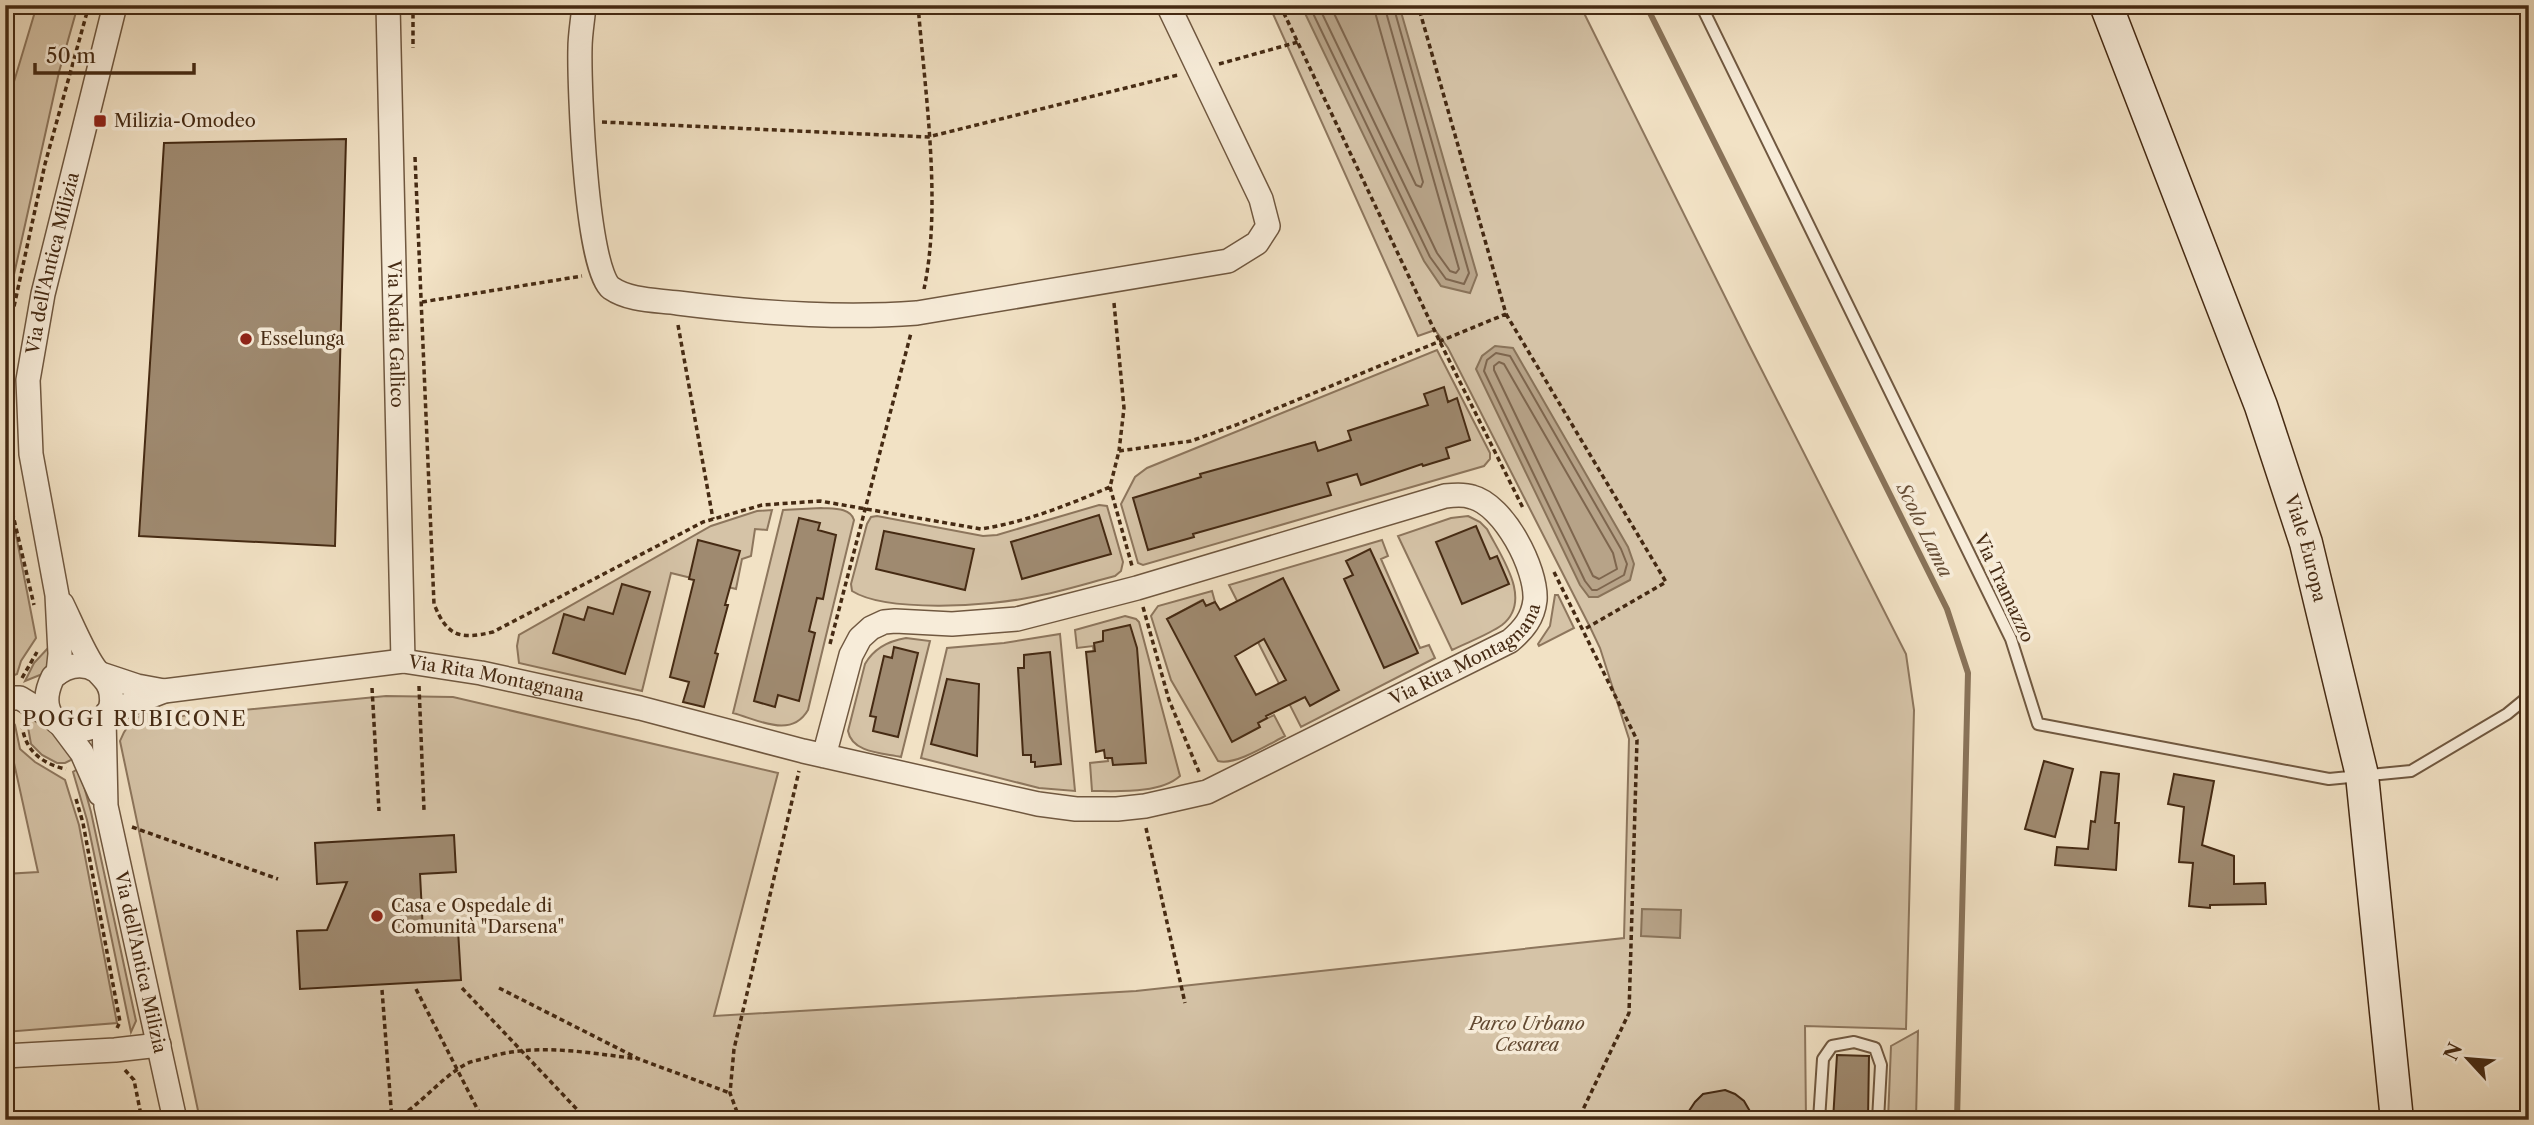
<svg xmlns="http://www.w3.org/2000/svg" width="2534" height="1125" viewBox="0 0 2534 1125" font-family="'Libre Caslon Text',serif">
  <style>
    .green { fill: #d5c3a7; stroke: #8d765d; stroke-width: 2 }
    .water { fill: #b7a388; stroke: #897359; stroke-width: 2 }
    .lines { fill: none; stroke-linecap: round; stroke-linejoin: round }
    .shore { stroke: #7e664e; stroke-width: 2 }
    .stream { stroke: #897359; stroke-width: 6 }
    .building { fill: #9f8a70; stroke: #452a13; stroke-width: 2; fill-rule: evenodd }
    .service-casing { stroke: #705840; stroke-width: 14 }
    .minor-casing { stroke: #705840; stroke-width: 26 }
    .secondary-casing { stroke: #452a13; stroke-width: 35 }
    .path { stroke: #452a13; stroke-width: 3.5; stroke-dasharray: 5 3.5; stroke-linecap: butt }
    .service { stroke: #f7ecd9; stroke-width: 10 }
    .minor { stroke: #f7ecd9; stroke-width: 23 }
    .secondary { stroke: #f7ecd9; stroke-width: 32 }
    .poi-dot { fill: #8f2418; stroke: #f7ecd9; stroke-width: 2.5 }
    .labels { text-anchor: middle; stroke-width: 7; stroke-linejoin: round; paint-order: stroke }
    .poi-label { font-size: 18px; fill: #452a13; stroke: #f7ecd9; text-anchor: start }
    .street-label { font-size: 18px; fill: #452a13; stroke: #f7ecd9 }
    .park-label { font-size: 18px; font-style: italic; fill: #624931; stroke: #f7ecd9 }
    .water-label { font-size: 19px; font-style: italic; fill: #674e36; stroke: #f7ecd9 }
    .quarter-label { font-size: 21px; letter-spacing: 2px; fill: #452a13; stroke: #f7ecd9 }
  </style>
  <rect width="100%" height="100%" fill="#f2e2c5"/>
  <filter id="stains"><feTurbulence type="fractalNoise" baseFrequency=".00286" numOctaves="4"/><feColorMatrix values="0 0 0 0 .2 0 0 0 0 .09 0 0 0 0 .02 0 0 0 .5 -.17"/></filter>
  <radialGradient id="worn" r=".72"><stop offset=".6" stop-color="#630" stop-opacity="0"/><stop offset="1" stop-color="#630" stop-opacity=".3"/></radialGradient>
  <path class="green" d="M37,5H78L59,72L5,315V96L10,95Z
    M1269,5H1580L1748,343L1906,654L1914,710L1906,1029L1805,1026L1806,1120H200L120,741C128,719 149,704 171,717L386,696L453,697L778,773L714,1016L1136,991L1624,938L1629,739L1600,648L1590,627L1448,348L1435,330L1418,336Z
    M1437,350L1490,453V459L1484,466L1143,565L1138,563L1121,504L1135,477L1147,468Z
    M5,478L36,638L21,661L17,674L5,679Z
    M1099,505L1107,506L1123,562L1121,571L1115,576C1088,583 1060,592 1032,597C991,606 887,613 852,591L851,584L867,524L871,517L877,516L983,536L997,535Z
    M821,508C832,509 850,507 854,520L808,710C791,739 759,720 733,713L783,510Z
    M772,510L767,530L755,529L751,556L742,559L736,589L671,573L642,691L519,663L517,646L519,635L711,526L757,511Z
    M1468,516L1480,522L1487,529C1500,555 1534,600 1502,625C1488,635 1468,642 1452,650L1398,536L1451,518Z
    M1382,540L1388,556L1381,559L1420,648L1429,645L1435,658L1301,727L1229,585Z
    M1212,591L1215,602L1206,606L1202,600L1167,619L1258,723L1274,715L1285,736C1269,744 1235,766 1218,761L1171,680L1151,616L1158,606Z
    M1555,595H1558L1574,628L1539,646L1538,644L1550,626Z
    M1125,616L1136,619L1139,622L1180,776C1160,794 1118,791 1092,791L1090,763L1108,761L1093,646L1077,648L1075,630Z
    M1060,634L1075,791L1039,788L921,758L947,648L1004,643Z
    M906,638L930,641L901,757C883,753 852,753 848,731L865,664C874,648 888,641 906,638Z
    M48,648H53L45,673L25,681L34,663Z
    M26,716L44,723L75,758L65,763H57L42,755L31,744Z
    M5,722H13L15,725L20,749L35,762L65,780L79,825L117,1023L5,1032V874L38,872Z
    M79,768L91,812L136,1021L131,1032L87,820L73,772Z
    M1918,1031L1916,1120H1888L1891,1046Z"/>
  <path class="water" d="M1301,5H1399L1477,275L1470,293L1441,286L1424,261Z
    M1495,346L1513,348L1628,547L1634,564L1630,580L1598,597H1589L1580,585L1476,369L1482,356Z
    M1642,909L1681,910L1680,938L1641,936Z"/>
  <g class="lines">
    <path class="shore" d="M1309,5L1430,257L1446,279L1464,284L1469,273L1393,5
      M1318,5L1437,253L1450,271L1456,273L1459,269L1384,5
      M1330,5L1416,185L1421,187L1423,182L1373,5
      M1496,353L1510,356L1621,549L1627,564L1624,575L1597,590H1592L1585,581L1484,371L1487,360Z
      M1499,362L1504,364L1613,553L1617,569L1599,579L1593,576L1494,370V366Z"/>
    <path class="stream" d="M1646,5L1947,609L1968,673L1957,1120"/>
  </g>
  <path class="building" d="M346,139L335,546L139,536L164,143Z
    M1444,387L1448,402L1457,398L1470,440L1446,448L1449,458L1423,466L1422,464L1361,485L1357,474L1327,483L1331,495L1193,534L1194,537L1148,550L1133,498L1201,477L1200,474L1315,442L1318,451L1351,440L1348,431L1428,405L1424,394Z
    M1099,515L1111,554L1022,579L1011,542Z
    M799,518L820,523L818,530L836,535L823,599L817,598L809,631L815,633L799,701L778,695L775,707L754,701Z
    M1476,526L1490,559L1497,556L1509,584L1462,604L1436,542Z
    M884,531L974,549L965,590L876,569Z
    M698,540L740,551L725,605H728L715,653L718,654L704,707L683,702L689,682L670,677L694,580L689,579Z
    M1370,549L1418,653L1384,668L1344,579L1353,575L1346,561Z
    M1283,578L1339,690L1310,706L1305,697L1266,716L1267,718L1258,723L1260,727L1232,742L1167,619L1203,600L1206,606L1215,602L1220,610ZM1264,639L1286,680L1256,695L1235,656Z
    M622,584L650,592L625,674L553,653L564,614L584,620L588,607L613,614Z
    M1130,625L1137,648L1146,763L1113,765L1112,758H1105L1104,750L1096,752L1086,652L1095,651L1094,643L1103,641V631Z
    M894,647L918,653L898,737L873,731L876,717L870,716L884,656L892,658Z
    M1050,652L1061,764L1035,767V762H1031V755H1023L1018,668H1024V655Z
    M947,679L979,684L977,756L931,744Z
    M2044,761L2073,769L2055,837L2025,829Z
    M2101,772L2119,774L2115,823H2119L2116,870L2055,865L2057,847L2088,849L2091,821L2095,822Z
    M2174,774L2214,781L2202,845L2234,856V884L2265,883L2266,904L2210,905V908L2189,906L2193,863L2179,862L2184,807L2168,804Z
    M454,835L456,872L420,874L423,932L458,930L461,980L300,989L297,931L327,930L347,882L317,884L315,843Z
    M1837,1055L1869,1056L1868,1120H1833Z
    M1725,1090L1735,1094L1744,1101L1755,1120H1683L1695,1102L1703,1094Z"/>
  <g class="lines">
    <g class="service-casing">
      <path id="service" d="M1701,5L2011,639L2038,724L2329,779L2411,771L2507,714L2529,696
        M1819,1120L1823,1059L1832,1046L1854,1042L1875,1048L1881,1065L1878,1120"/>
    </g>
    <g class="minor-casing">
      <g id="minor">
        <path id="s1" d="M388,5L403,661"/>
        <path d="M584,5C583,19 580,34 580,48C579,85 586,269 611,288C630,301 656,300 678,303C757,313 838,319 917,313L1228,261L1257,243L1268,226L1261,199L1168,5"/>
        <path d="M62,604C70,620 86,659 97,671C103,678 109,682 111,693C120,747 22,740 53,677C66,666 81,661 97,671"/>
        <path id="s2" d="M58,673L60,654L57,595L31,454L28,380L43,294L115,5"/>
        <path d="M101,674L137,686L164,691"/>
        <path d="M5,698H20L53,718"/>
        <path id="s3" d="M107,713L164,691L403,661L481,673L640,708L803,751L1038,804L1076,809H1117L1145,806L1207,792L1510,641C1524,629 1533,618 1535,600C1537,569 1504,505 1472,497C1464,494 1454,495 1445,496L1137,588L1017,619L952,624L895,621L884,622L871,628L860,638L851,655L824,756"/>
        <path id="s4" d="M104,718L106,806L175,1120"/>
        <path d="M61,725L82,753L100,794"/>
        <path d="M5,1056L115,1050L159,1045"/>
      </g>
    </g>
    <g class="secondary-casing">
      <g id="secondary">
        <path id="s5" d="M2106,5L2261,406L2306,543L2362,775L2397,1120"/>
      </g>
    </g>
    <path class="path" d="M413,5V48
      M918,5C925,92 942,205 924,289
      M1280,5L1439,340L1523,508
      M1219,64L1298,42
      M602,122L928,137L1178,75
      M415,157L434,604C447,636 459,640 493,632L703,522L762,505L820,501L981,529C1026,522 1068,505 1110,487L1119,451L1191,441L1236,425L1506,314L1418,5
      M422,302L582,276
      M1114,303L1124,408L1119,451
      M1506,314L1666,582L1583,630
      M678,325L713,519
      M5,348L45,164L89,5
      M5,453L13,515L34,605
      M1110,487L1132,566
      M1554,572L1637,740L1629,1013L1578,1120
      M1143,607L1169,700L1199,772
      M830,644L911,333
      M22,678L37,652
      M419,686L424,810
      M372,688L379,811
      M22,724C24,750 42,764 66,769
      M76,799L83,823L120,1022L117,1028
      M132,827L278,879
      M1146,828L1185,1003
      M462,988L587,1120
      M499,988L639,1059L730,1093
      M416,989L483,1120
      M382,990L392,1120
      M125,1070L134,1080L142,1120
      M394,1120C421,1105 439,1079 466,1064C471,1061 479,1060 486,1058C536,1042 588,1053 639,1059
      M740,1120L730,1093L734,1049L799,771"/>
    <use href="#service" class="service"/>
    <use href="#minor" class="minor"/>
    <use href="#secondary" class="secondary"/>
  </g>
  <g class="poi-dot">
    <rect x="93" y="114" width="14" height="14" rx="3.5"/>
    <circle cx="246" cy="339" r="7"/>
    <circle cx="377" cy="916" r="7"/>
  </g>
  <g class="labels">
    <g class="poi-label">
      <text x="114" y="127">Milizia-Omodeo</text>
      <text x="260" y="345">Esselunga</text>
      <text x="391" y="912">Casa e Ospedale di<tspan x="391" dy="21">Comunità "Darsena"</tspan></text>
    </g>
    <g class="street-label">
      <text dy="6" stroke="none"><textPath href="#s2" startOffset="415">Via dell'Antica Milizia</textPath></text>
      <text dy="6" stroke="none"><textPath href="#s1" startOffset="329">Via Nadia Gallico</textPath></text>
      <text dy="6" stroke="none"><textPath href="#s5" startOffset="579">Viale Europa</textPath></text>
      <text transform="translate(2004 588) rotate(65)" y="6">Via Tramazzo</text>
      <text dy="6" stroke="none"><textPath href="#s3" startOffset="1419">Via Rita Montagnana</textPath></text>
      <text dy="6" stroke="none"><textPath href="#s3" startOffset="397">Via Rita Montagnana</textPath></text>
      <text dy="6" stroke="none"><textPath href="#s4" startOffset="248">Via dell'Antica Milizia</textPath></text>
    </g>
    <g class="park-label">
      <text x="1527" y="1030">Parco Urbano<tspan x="1527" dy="21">Cesarea</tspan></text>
    </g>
    <g class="water-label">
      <text transform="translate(1925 530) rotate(64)" y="7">Scolo Lama</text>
    </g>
    <g class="quarter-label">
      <text x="135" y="726">POGGI RUBICONE</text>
    </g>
  </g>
  <rect width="2534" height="1125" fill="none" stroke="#f2e2c5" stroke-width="28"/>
  <rect x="7" y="7" width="2520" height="1111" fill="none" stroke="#452a13" stroke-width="3.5"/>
  <rect x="14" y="14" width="2506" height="1097" fill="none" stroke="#452a13" stroke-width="2"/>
  <g transform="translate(2468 1059) rotate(296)" stroke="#f7ecd9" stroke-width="5" paint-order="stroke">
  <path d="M0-5L12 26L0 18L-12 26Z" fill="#452a13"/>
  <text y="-10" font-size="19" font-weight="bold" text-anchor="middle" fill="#452a13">N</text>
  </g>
  <path d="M35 63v10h159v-10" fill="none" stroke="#452a13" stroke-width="3.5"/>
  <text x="46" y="63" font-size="21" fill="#452a13" stroke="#f7ecd9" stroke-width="5" paint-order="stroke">50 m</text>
  <rect width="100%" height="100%" filter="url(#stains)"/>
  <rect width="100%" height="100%" fill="url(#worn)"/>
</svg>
